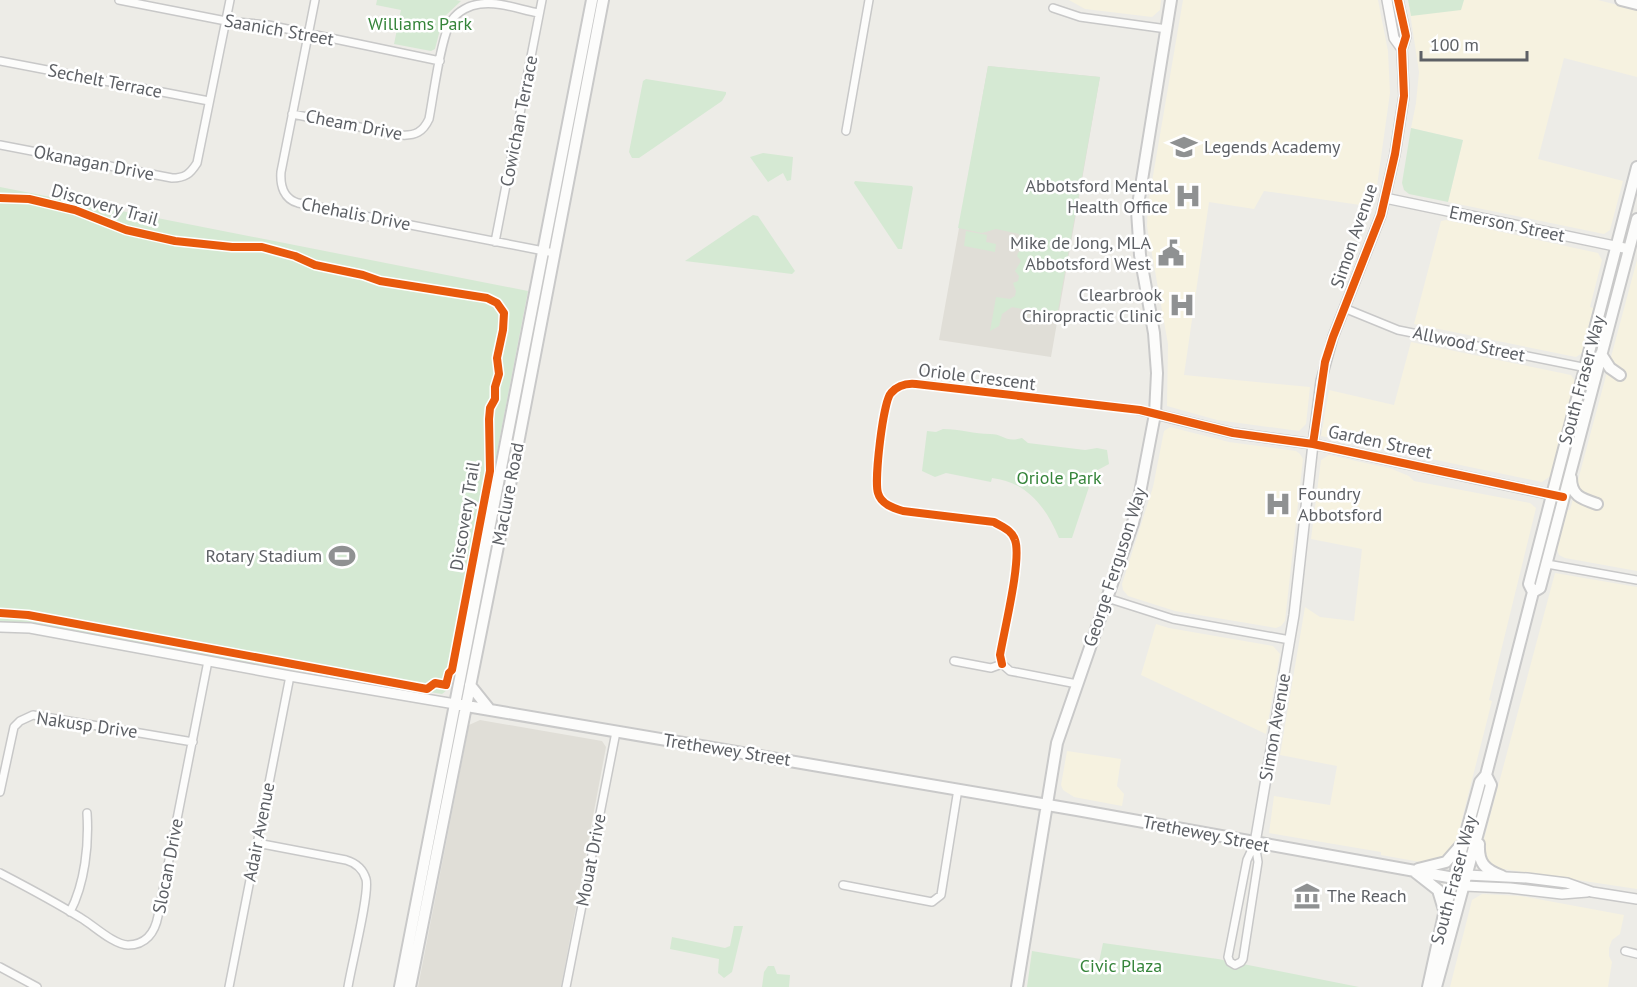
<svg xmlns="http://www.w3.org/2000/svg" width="1637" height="987" viewBox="0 0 1637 987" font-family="'PT Sans',sans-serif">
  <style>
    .commercial { fill: #f6f2e0 }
    .education { fill: #e0ded7 }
    .green { fill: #d5e9d3 }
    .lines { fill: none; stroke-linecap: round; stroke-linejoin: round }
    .minor-casing { stroke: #c8c8c8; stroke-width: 10 }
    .tertiary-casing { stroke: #c8c8c8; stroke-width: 12 }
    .secondary-casing { stroke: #c9c9c9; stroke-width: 14 }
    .minor { stroke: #fcfcfb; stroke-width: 7 }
    .tertiary { stroke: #fcfcfb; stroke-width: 9 }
    .secondary { stroke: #fcfcfb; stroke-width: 10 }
    .cycleway-casing { stroke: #fff; stroke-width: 11 }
    .cycleway { stroke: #e8590c; stroke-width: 8 }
    .labels { text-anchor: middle; stroke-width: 5; stroke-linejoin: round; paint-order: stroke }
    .park-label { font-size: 18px; fill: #35843a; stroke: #fff }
    .street-label { font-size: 18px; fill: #5d6065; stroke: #fff }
    .poi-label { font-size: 18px; fill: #5d6065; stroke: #fff; text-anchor: end }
  </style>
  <rect width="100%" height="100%" fill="#edece7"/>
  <path class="commercial" d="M1069,0H1161L1160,10L1152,17L1085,9Z
    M1183,0H1378L1388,51L1390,93L1377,186L1367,206L1264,191L1254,209L1209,202L1184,375L1310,387L1306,424L1299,431L1217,420L1167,406L1168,344L1147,226L1148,205Z
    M1408,0H1598L1637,10V77L1564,58L1538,159L1623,181L1610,230L1604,234L1448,202L1463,140L1411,128L1416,103L1419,72Z
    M1446,220L1598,253L1602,260L1590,307L1593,308L1582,353L1576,357L1414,324L1441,221Z
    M1637,260V571L1565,558L1559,555L1557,549L1567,510H1570Z
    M1411,342L1571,375L1577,384L1553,477H1549L1542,482L1321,436L1329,390L1394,405Z
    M1170,427L1229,442L1296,451L1300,454L1303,459L1285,621L1281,626L1276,628L1175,611L1128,596L1123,590L1122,584L1153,487L1164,431Z
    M1329,455L1392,469L1409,476L1414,481L1530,503L1536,508L1489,700L1492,701L1459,831L1462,832L1460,841L1447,859L1426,863L1381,855V852L1269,833L1274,796L1330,805L1337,766L1280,755L1305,607L1320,617L1354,621L1362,549L1311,539L1321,460Z
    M1555,573L1637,587V889L1490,867L1480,854Z
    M1156,624L1169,628L1273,646L1280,654L1266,734L1141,675Z
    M1067,751L1121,759L1117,786L1124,794L1122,806L1074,797L1063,790L1061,785Z
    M1482,894L1521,896L1624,915L1620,934L1612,940L1609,948V956L1612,962L1608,987H1450L1472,900Z"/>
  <path class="education" d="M988,66L1100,77L1051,357L939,340Z
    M480,720L602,741L606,747L561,987H418L469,725Z"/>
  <path class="green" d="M377,0H456L461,1L443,18L435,49L431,51L394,44L401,10L376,5Z
    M1408,0H1464L1461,10L1411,16Z
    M988,66L1100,77L1057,316L1012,307L1002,314L999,326L990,331L996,297L1010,299L1015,296L1016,291L1013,283L1018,281L1019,276L1015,271L1021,261L1017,256L1018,253L1022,249L1023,245L1020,240L1019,234L996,229L982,233L958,228Z
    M646,79L726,92V94L722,101L639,158H632L629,152L643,81Z
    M1411,128L1463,140L1448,202L1409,194L1404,190L1402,183Z
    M763,153L793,157L791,180L787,181L783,173L768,182L750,157Z
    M855,181L912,186L913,188L902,249H898L854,183Z
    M0,187L528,291L452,686L442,694L202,655L30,622H0Z
    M753,215L758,216L795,271L792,274L685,261Z
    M966,231L987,235L986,242L996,244L995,252L964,246Z
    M943,429C959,429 975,434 990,434C1004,434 1005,443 1022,438L1028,443L1085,450L1097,448L1107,450L1109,464L1094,472L1072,538H1059C1046,507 1027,482 992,478L991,482L946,473L935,477L922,471L927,431L936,432Z
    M734,926H743L732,972L724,978L718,973L719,959L670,949L672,937L725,948L730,946Z
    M1103,943L1218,959L1359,987H1027L1032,951L1099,962Z
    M768,966H774L777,974L790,975L789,987H762L764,972Z"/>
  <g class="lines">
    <g class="minor-casing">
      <path id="minor" d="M119,0L226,21L268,25L440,61
        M315,0L281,172C280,186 284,199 298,203L554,253
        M1053,8L1080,17L1167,29
        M0,61L209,101
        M292,114L401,135C415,136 423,132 429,119C433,99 441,34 452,20C458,11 470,5 480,4C499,1 521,10 539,13
        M846,131L869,0
        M0,145L172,178C185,178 190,174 197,163L230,0
        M495,242L542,0
        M1344,308L1398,330L1597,370
        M1547,564L1637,580
        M1107,598L1173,619L1290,640
        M954,661L991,668L1002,664L1010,671L1077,684
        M1002,664L1000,655C1004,631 1022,559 1015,540C1012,530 1002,527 994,522L903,511C893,508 881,504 878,493C874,481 883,401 891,393C898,385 906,383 916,384L1127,408L1155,414
        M0,792L14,727L20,721L33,715L193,742
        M257,843L346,860C356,863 363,869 366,879C370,893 351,967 348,987
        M1255,843L1258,862L1243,959L1241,962L1235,965L1230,962L1228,957L1247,860Z
        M0,873C27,887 55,902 81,918C93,925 114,945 128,945C146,945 155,932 158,916L208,661
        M843,885L932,902L941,895L958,789
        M70,912C85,883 89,845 87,813
        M1625,951L1637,954
        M0,967L37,987
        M229,987L290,676
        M566,987L616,732"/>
    </g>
    <g class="tertiary-casing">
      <path id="tertiary" d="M1387,0L1394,38L1402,49
        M1385,198L1629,249
        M1155,414L1233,433L1313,444L1557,496
        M0,627L30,628L290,676L455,704
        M1255,843L1294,615L1313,444L1321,381L1333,337L1381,215L1395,154L1404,96L1402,49L1406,36L1398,0
        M1454,878L1467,875L1527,878L1567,883L1592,892L1637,899
        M1459,882L1464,886L1510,888L1562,894L1587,892"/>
    </g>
    <g class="secondary-casing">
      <path id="secondary" d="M1621,0L1637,4
        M1601,354L1610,368L1620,375
        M1571,478C1571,496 1582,499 1597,504
        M1533,592L1540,588L1637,219
        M470,685L490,710
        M455,704L1077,810L1454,878
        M1479,844C1478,863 1485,870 1502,876
        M1418,869L1446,862L1460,846
        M1415,872L1438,890L1444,910
        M400,987L592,0
        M410,987L506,506L603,0
        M1017,987L1057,743L1133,523L1139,498L1155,414L1157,373L1154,333L1140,255L1137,211L1171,0
        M1428,987L1444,914L1480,782L1486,775L1533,592L1529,584L1637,167
        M1436,987L1491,785L1486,775"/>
    </g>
    <use href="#minor" class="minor"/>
    <use href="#tertiary" class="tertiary"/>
    <use href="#secondary" class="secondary"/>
    <g class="cycleway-casing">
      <path id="cycleway" d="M0,198L29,199L75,210L126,230L175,241L232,247H262L295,256L315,265L363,275L380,281L487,298L497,303L504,313L503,330L497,358L499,374L495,387V399L490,408L489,419L490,471L452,670L449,673L446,685L435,683L427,689L28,615L0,613
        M1313,444L1325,362L1333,337L1381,215L1395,154L1404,96L1402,49L1406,36L1398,0
        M1002,664L1000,655C1004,631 1022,559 1015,540C1012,530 1002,527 994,522L903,511C893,508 881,504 878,493C874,481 883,401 891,393C898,385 906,383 916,384L1140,410L1233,433L1313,444L1563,497"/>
    </g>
    <use href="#cycleway" class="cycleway"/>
  </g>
  <defs>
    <g id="university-bare" transform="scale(2.07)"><path d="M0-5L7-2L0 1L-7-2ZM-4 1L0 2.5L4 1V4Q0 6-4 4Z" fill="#8f9192" stroke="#fff" stroke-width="2.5" paint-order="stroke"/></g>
    <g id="hospital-bare" transform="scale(2.07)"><path d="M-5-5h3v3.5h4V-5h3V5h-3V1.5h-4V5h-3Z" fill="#8f9192" stroke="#fff" stroke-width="2.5" paint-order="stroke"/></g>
    <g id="civic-bare" transform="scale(2.07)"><path d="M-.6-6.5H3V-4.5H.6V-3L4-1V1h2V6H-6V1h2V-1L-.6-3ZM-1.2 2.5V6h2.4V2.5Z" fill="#8f9192" stroke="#fff" stroke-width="2.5" paint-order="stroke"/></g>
    <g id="stadium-bare" transform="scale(2.07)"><path d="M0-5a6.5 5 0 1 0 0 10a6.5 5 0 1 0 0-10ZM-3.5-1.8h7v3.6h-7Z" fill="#8f9192" stroke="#fff" stroke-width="2.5" paint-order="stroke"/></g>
    <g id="museum-bare" transform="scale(2.07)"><path d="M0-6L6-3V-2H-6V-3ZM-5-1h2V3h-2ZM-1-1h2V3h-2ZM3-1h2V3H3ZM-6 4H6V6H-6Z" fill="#8f9192" stroke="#fff" stroke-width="2.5" paint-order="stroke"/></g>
  </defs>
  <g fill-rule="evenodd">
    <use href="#university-bare" x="1184" y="147"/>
    <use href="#hospital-bare" x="1188" y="196"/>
    <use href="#civic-bare" x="1171" y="253"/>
    <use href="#hospital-bare" x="1182" y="305"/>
    <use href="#hospital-bare" x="1278" y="504"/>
    <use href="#stadium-bare" x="342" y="556"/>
    <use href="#museum-bare" x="1307" y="896"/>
  </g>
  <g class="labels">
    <g class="park-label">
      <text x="420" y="30">Williams Park</text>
      <text x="1059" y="484">Oriole Park</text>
      <text x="1121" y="972">Civic Plaza</text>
    </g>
    <g class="street-label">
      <text transform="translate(279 30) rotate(10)" y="6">Saanich Street</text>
      <text transform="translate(105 81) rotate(11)" y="6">Sechelt Terrace</text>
      <text transform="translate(519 121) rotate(-79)" y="6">Cowichan Terrace</text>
      <text transform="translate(354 125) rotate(11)" y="6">Cheam Drive</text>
      <text transform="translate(94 163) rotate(11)" y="6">Okanagan Drive</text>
      <text transform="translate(105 205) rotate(16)" y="6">Discovery Trail</text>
      <text transform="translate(356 214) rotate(11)" y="6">Chehalis Drive</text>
      <text transform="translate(1507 224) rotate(12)" y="6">Emerson Street</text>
      <text transform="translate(1354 236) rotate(-71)" y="6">Simon Avenue</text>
      <text transform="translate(1469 344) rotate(12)" y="6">Allwood Street</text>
      <text transform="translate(977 377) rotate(7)" y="6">Oriole Crescent</text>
      <text transform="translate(1582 380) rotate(-75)" y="6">South Fraser Way</text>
      <text transform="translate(1380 442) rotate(12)" y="6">Garden Street</text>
      <text transform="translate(508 494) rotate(-79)" y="6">Maclure Road</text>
      <text transform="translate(465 516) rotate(-81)" y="6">Discovery Trail</text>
      <text transform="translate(1115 567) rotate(-72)" y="6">George Ferguson Way</text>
      <text transform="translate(87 725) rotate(8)" y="6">Nakusp Drive</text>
      <text transform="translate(1275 727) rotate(-80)" y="6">Simon Avenue</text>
      <text transform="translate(727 750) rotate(9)" y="6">Trethewey Street</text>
      <text transform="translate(259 832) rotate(-79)" y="6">Adair Avenue</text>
      <text transform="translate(1206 834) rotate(11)" y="6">Trethewey Street</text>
      <text transform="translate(591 860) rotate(-79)" y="6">Mouat Drive</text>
      <text transform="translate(168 866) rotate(-79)" y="6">Slocan Drive</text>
      <text transform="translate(1454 880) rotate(-75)" y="6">South Fraser Way</text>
    </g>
    <g class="poi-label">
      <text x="1204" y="153" text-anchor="start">Legends Academy</text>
      <text x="1168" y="192">Abbotsford Mental<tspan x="1168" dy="21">Health Office</tspan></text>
      <text x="1151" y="249">Mike de Jong, MLA<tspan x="1151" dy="21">Abbotsford West</tspan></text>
      <text x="1162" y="301">Clearbrook<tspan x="1162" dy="21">Chiropractic Clinic</tspan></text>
      <text x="1298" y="500" text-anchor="start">Foundry<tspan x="1298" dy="21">Abbotsford</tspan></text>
      <text x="322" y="562">Rotary Stadium</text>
      <text x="1327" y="902" text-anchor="start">The Reach</text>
    </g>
  </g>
  <path d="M1421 51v9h106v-9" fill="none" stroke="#5d6065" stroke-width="3"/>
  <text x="1430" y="51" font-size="18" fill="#5d6065" stroke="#ffffff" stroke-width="4.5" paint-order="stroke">100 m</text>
</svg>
